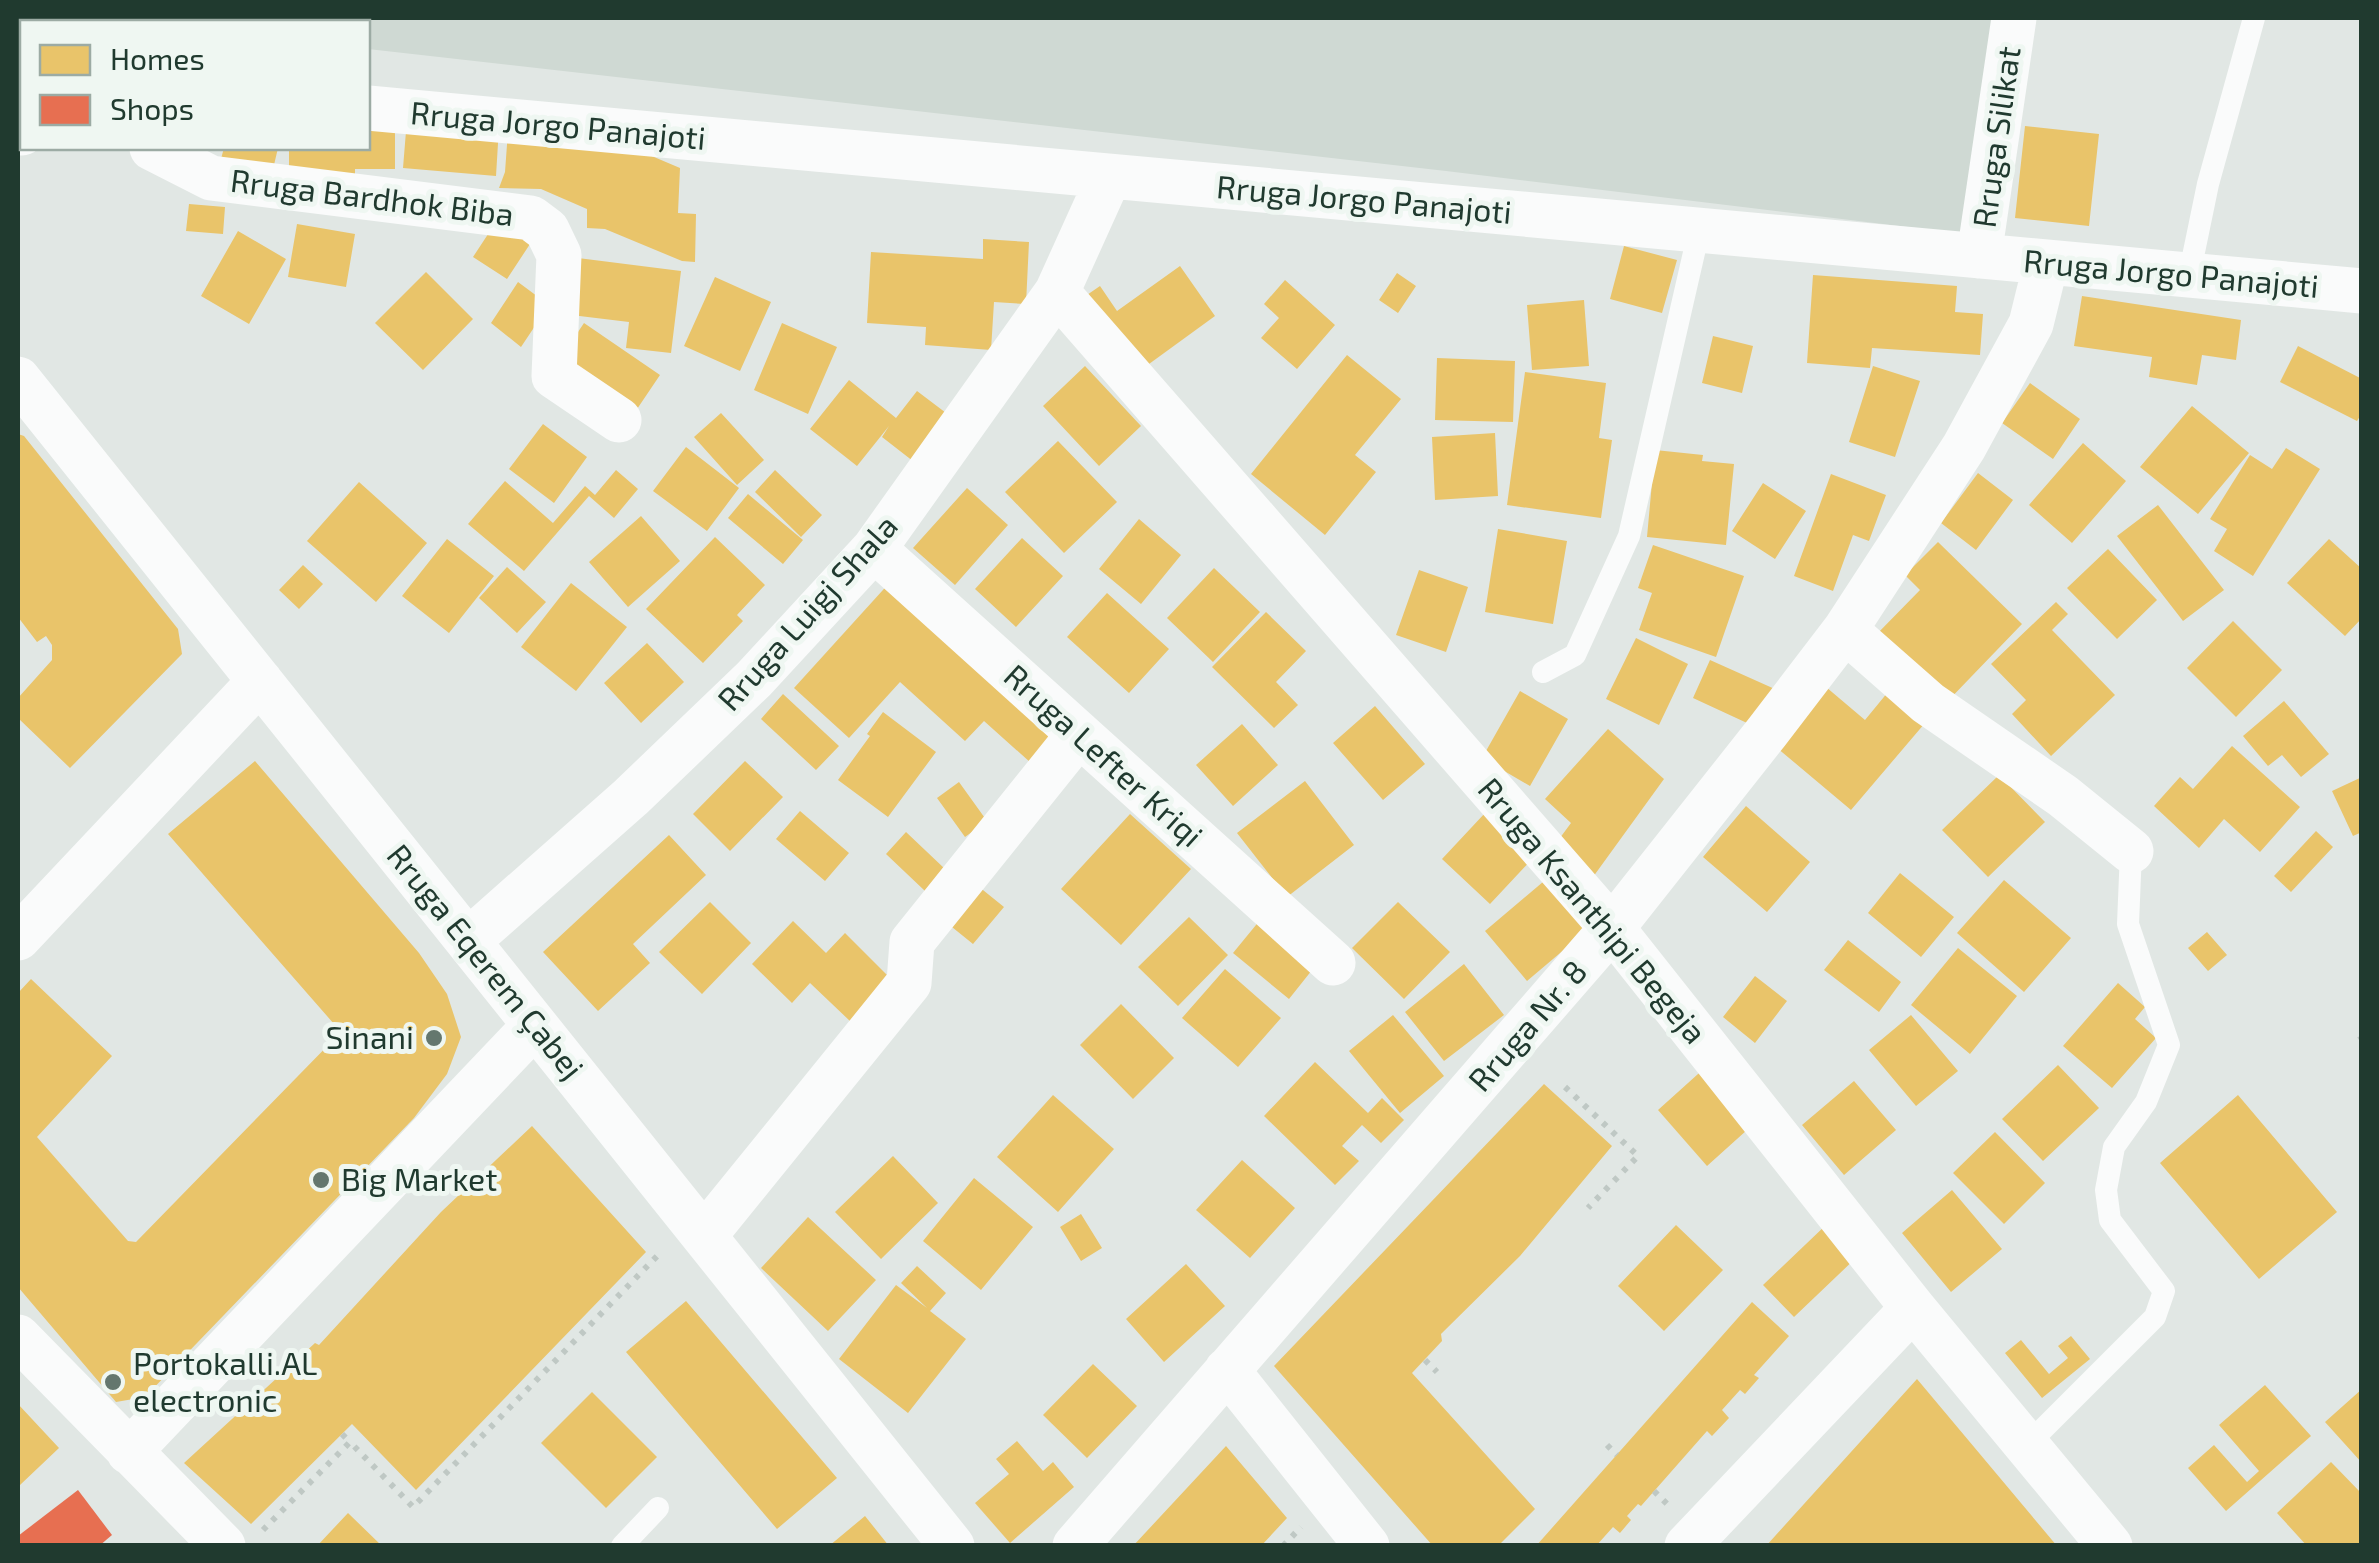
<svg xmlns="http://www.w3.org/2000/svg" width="2379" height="1563" viewBox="0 0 2379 1563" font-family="'Exo 2',sans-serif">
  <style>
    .built { fill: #cfd9d3 }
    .homes { fill: #e9c46a }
    .shops { fill: #e76f51 }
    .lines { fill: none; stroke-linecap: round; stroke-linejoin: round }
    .path { stroke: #bfc8c4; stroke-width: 6; stroke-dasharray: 5 8; stroke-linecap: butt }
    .service { stroke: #fafbfb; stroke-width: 22 }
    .minor { stroke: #fafbfb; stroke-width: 45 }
    .poi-dot { fill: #64776e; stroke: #eff7f2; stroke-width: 4 }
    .labels { text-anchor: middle; stroke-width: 10; stroke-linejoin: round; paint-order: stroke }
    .street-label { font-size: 32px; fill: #203a2f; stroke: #eff7f2 }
    .poi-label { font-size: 32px; fill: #203a2f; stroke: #eff7f2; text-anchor: start }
  </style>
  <rect width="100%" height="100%" fill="#e1e7e4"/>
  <path class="built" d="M18,18H2014L1982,236L1446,171L368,49V22H22V132L18,133Z"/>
  <path class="homes" d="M407,119L499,127L496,176L403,168Z
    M368,120L395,121V169H355V192L289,184V148H368Z
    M2025,126L2099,134L2089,226L2015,218Z
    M508,131L621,143L680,168L678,213L696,214L695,262L682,261L605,229L587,228V209L541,189L499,188L505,172Z
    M224,148H278L270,182L217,173Z
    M189,204L225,207L223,234L186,231Z
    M496,222L530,244L507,279L473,257Z
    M297,224L355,234L346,287L288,277Z
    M238,231L286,259L249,324L201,296Z
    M983,239L1029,242L1026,304L994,302L991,350L925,345L926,327L867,323L871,252L983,259Z
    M1624,246L1677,260L1662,313L1610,299Z
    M570,257L681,271L671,353L626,348L629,322L563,314Z
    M1180,266L1215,316L1138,372L1084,297L1100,286L1117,311Z
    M426,272L473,319L423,370L375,323Z
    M1397,273L1416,286L1398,313L1379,300Z
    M1813,275L1957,286L1955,312L1983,314L1980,355L1872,348L1870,368L1807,363Z
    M715,277L771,302L740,371L684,346Z
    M1285,280L1335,325L1297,369L1261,338L1279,318L1264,304Z
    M518,282L549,305L521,347L491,323Z
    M2082,296L2241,320L2236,360L2202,355L2197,385L2149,377L2152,357L2074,346Z
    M1584,300L1589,366L1532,370L1527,305Z
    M584,323L660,375L633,415L558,362Z
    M782,323L837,347L808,414L754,390Z
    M1713,336L1753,346L1742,393L1702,383Z
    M2298,346L2362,379V413L2357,421L2280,382Z
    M1347,355L1401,399L1355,455L1376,472L1325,535L1251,474Z
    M1437,358L1515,361L1513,422L1435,420Z
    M1085,366L1141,426L1099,466L1043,406Z
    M1873,366L1920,381L1895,457L1849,442Z
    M1525,372L1606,383L1599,438L1612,440L1601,518L1507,505Z
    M849,380L896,418L917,391L954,419L918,465L882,437L889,426L857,466L810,429Z
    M2030,383L2080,419L2053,459L2002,423Z
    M2192,406L2249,453L2198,514L2140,467Z
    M721,413L764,460L737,485L694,437Z
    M543,424L587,457L554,503L509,469Z
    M1495,433L1498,496L1435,500L1432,437Z
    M18,434L24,436L178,629L182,654L70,768L18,718V698L52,660V645L46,636L37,642L18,617Z
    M1058,441L1117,502L1064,553L1005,492Z
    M2083,443L2126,481L2072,543L2029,505Z
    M686,447L739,488L707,531L653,491Z
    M2286,448L2320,469L2253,576L2214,551L2227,529L2210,519L2250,455L2272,469Z
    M1655,450L1703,455L1702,461L1734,464L1726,545L1647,537Z
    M616,470L638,489L614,518L589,496L524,571L468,524L505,481L553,523L585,486L595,495Z
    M775,470L822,515L801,537L755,492Z
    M1978,473L2013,500L1976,550L1941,523Z
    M1831,474L1886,495L1869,541L1853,535L1833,591L1794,576Z
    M359,482L427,543L376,602L307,541Z
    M1763,483L1806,511L1775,559L1732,531Z
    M967,488L1008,525L955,585L913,548Z
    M748,494L803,540L783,564L728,518Z
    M2158,505L2224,590L2183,621L2117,536Z
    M641,516L680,561L628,607L589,562Z
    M1139,519L1181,555L1141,604L1099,569Z
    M1498,529L1567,541L1553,624L1485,612Z
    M715,537L765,585L737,615L743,621L703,663L646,609Z
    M1022,538L1063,576L1016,627L975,589Z
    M447,539L494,576L449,633L402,596Z
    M2329,539L2362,569V618L2345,636L2287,583Z
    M1938,542L2022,624L1944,705L1874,637L1920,590L1905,575Z
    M1653,545L1744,576L1716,657L1639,630L1652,593L1638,588Z
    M2108,549L2157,600L2117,639L2067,588Z
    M303,565L323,584L299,609L279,590Z
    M507,567L546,602L517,633L479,598Z
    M1214,568L1260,612L1213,662L1167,618Z
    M1419,570L1468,587L1446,652L1396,635Z
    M892,580L1059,732L1031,763L984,721L965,741L900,682L849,738L794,688Z
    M571,583L627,627L576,691L521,647Z
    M1107,593L1169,649L1129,693L1067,637Z
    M2056,602L2068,614L2052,630L2115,695L2051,756L2012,714L2026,700L1991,664Z
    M1266,612L1306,651L1276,682L1298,705L1274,728L1212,667Z
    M2233,621L2282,670L2236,717L2187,668Z
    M1636,638L1688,664L1659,725L1606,699Z
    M647,643L684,682L641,723L604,683Z
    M1710,660L1777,690L1760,729L1693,698Z
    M1826,687L1865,720L1888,692L1925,723L1851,810L1776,747Z
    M1520,691L1568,719L1530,786L1482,758Z
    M783,694L839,746L816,770L761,719Z
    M2284,701L2329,754L2301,777L2282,755L2268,766L2243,736Z
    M1375,706L1425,764L1383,800L1333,743Z
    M883,712L936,752L888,817L838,780L870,736L867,734Z
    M1242,724L1278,765L1233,806L1196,765Z
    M1608,729L1664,779L1593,877L1554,846L1571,823L1545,799Z
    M2232,746L2300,807L2260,852L2224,819L2199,848L2154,806L2180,777L2193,789Z
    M255,761L419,953L447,994L461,1037L447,1074L414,1118L145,1397L116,1402L18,1287V993L31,979L112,1056L37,1137L128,1241L136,1242L341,1032L168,834Z
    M745,761L783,797L730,851L693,814Z
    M1999,775L2045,822L1988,877L1942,830Z
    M2362,777V832L2353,836L2332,791Z
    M1305,781L1354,845L1287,897L1237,833Z
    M959,782L987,821L965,837L937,798Z
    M1746,806L1810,862L1767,912L1703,857Z
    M800,811L849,853L825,881L776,839Z
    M1485,813L1533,858L1490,904L1442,859Z
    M1130,814L1191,869L1121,945L1061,889Z
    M2316,831L2333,847L2291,892L2274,876Z
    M906,832L945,869L925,891L886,854Z
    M669,835L706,875L633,944L650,963L598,1011L543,952Z
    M1900,873L1954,917L1921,957L1868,913Z
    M1550,876L1592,926L1527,981L1485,931Z
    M2004,880L2071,938L2024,992L1957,933Z
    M978,886L1004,907L973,944L947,923Z
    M710,902L751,943L702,994L659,952Z
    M1398,902L1450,952L1404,999L1352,948Z
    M1265,914L1320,960L1289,999L1233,953Z
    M1189,917L1228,955L1178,1006L1138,967Z
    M793,921L826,953L845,933L892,980L851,1022L810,983L792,1003L752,964Z
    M2207,932L2227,955L2208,971L2188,948Z
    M1848,940L1901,982L1879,1012L1824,970Z
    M1958,948L2017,996L1970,1054L1911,1005Z
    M1464,964L1504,1015L1444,1061L1405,1012Z
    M1225,969L1281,1018L1238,1067L1182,1018Z
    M1755,976L1787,1001L1755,1043L1723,1017Z
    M2118,983L2145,1007L2135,1019L2156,1038L2112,1088L2063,1046Z
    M1121,1004L1174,1058L1133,1099L1080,1045Z
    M1393,1015L1444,1076L1400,1113L1349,1051Z
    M1911,1015L1958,1071L1916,1106L1869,1050Z
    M1315,1062L1368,1113L1382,1098L1404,1120L1381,1143L1362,1125L1342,1146L1359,1161L1335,1185L1264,1116Z
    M1708,1065L1757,1121L1707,1166L1658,1110Z
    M2058,1065L2099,1108L2043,1161L2002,1119Z
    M1854,1081L1896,1130L1844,1175L1802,1125Z
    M1544,1084L1612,1146L1520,1256L1441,1334L1442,1341L1412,1373L1535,1509L1498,1546H1433L1274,1366Z
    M1053,1095L1114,1149L1058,1212L997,1157Z
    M2238,1095L2337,1212L2259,1279L2160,1163Z
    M532,1126L646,1252L416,1490L352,1424L251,1524L184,1463L315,1343L319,1345L441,1212Z
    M1995,1132L2045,1183L2004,1224L1953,1173Z
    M893,1156L938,1203L881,1259L835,1212Z
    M1242,1160L1295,1208L1250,1258L1196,1210Z
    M974,1178L1033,1227L981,1290L923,1241Z
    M1952,1190L2002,1249L1951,1292L1902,1233Z
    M1081,1214L1102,1248L1081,1261L1060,1227Z
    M808,1217L876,1280L828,1331L761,1268Z
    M1828,1223L1859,1255L1794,1317L1763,1285Z
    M1676,1225L1723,1270L1664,1331L1618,1286Z
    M1186,1264L1225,1306L1164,1362L1126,1319Z
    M917,1266L946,1293L930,1311L966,1339L908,1413L839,1359L896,1285L927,1308L901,1283Z
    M686,1301L837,1478L777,1529L626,1352Z
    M1752,1302L1789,1336L1754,1375L1759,1378L1745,1394L1740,1390L1722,1410L1729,1418L1712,1436L1707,1431L1641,1506L1638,1504L1627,1516L1631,1520L1620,1533L1613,1527L1596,1546H1536Z
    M2071,1336L2090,1359L2042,1398L2005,1353L2021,1340L2049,1374L2068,1358L2058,1346Z
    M1093,1364L1137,1406L1087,1458L1043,1415Z
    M1917,1379L2057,1546H1766Z
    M2265,1385L2311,1436L2226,1511L2188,1468L2214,1445L2247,1482L2259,1471L2219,1425Z
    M2362,1389V1463L2325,1422Z
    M592,1392L657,1457L606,1508L541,1443Z
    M18,1404L59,1448L20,1485L18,1482Z
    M1017,1441L1043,1471L1053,1462L1074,1487L1010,1543L975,1503L1009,1474L996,1459Z
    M1226,1446L1287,1518L1261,1546H1133Z
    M2331,1462L2362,1494V1546H2307L2277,1513Z
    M348,1513L382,1546H317Z
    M865,1516L889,1546H829Z"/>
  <path class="shops" d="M78,1490L112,1535L99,1546H18V1536Z"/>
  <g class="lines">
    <path class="path" d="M2359,1040L2362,1038
      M1565,1087L1638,1156L1588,1208
      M1425,1360L1437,1372
      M342,1434L350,1442
      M1607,1445L1617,1455
      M1654,1491L1667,1504
      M263,1530L350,1442L413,1507L662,1251
      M1283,1546L1301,1527"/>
    <path class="service" d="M290,22L293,18
      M2189,276L2208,184L2254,18
      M1543,672L1575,655L1629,536L1699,231
      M2026,1446L2155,1317L2164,1291L2110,1220L2106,1190L2114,1147L2146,1102L2169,1045L2128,924L2131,851
      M622,1546L658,1508"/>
    <path class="minor" d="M368,108L2362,291
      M18,133H22
      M152,148L211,178L531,218L547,230L559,255L554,376L619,420
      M1979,256L2014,18
      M1057,292L1612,928L1913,1308L2110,1546
      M18,379L952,1546
      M874,549L1333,963
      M1845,630L1928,703L2063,796L2131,851
      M18,938L260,681
      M468,941L631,797L754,679L874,549L1057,292L1109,177
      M704,1236L909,983L912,942L1079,734
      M18,1337L223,1546
      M1227,1370L1367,1546
      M129,1452L535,1025
      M1075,1546L1612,928L1767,732L1845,630L1964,447L2031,324L2046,263
      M1687,1546L1913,1308"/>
  </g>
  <g class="poi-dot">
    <circle cx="434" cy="1038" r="10"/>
    <circle cx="321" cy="1180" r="10"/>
    <circle cx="113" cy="1382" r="10"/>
  </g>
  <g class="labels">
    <g class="street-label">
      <text transform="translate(558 126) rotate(5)" y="11">Rruga Jorgo Panajoti</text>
      <text transform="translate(1997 137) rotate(-82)" y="11">Rruga Silikat</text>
      <text transform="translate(372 198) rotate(7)" y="11">Rruga Bardhok Biba</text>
      <text transform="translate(1364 200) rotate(5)" y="11">Rruga Jorgo Panajoti</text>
      <text transform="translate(2171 274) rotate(5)" y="11">Rruga Jorgo Panajoti</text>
      <text transform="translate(808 613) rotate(-48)" y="11">Rruga Luigj Shala</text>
      <text transform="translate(1103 756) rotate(42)" y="11">Rruga Lefter Kriqi</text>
      <text transform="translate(1592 911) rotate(50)" y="11">Rruga Ksanthipi Begeja</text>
      <text transform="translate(485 962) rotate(51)" y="11">Rruga Eqerem Çabej</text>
      <text transform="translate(1528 1026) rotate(-49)" y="11">Rruga Nr. 8</text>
    </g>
    <g class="poi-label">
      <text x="414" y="1049" text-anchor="end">Sinani</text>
      <text x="341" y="1191">Big Market</text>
      <text x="133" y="1375">Portokalli.AL<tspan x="133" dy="37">electronic</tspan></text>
    </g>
  </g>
  <rect width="2379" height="1563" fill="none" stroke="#203a2f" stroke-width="40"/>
  <rect x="20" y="20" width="350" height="130" fill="#eff7f2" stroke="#9caba4" stroke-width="2.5"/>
  <rect x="40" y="45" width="50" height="30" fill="#e9c46a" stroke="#9caba4" stroke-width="2.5"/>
  <text x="110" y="70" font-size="30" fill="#203a2f">Homes</text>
  <rect x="40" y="95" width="50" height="30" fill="#e76f51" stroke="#9caba4" stroke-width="2.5"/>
  <text x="110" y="120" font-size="30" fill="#203a2f">Shops</text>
</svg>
